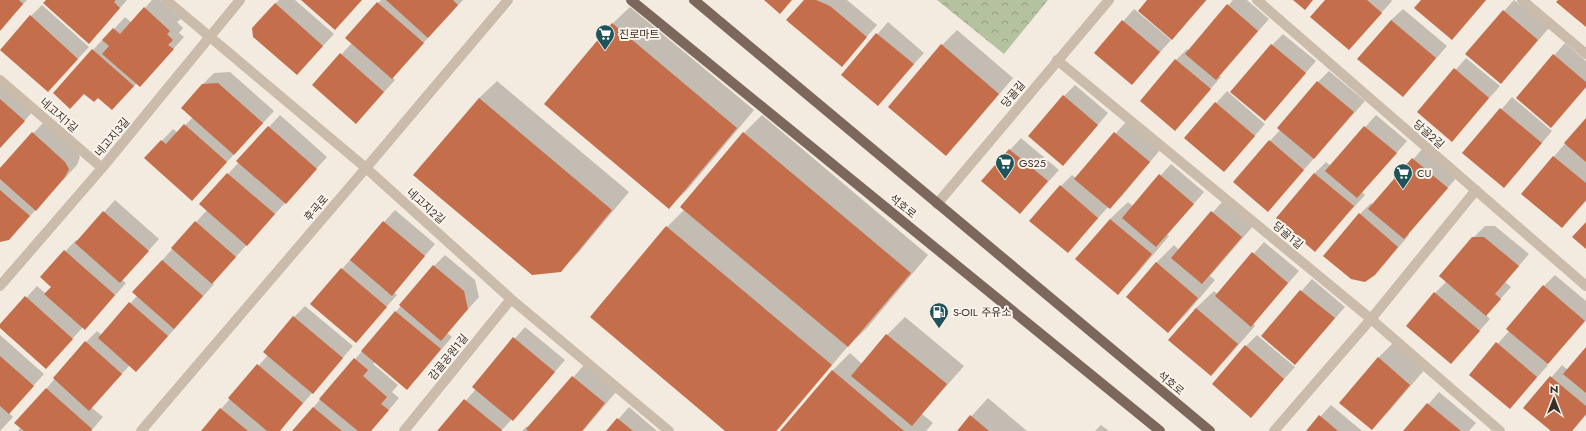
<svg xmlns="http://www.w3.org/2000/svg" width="1586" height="431" viewBox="0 0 1586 431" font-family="Jost,'Noto Sans KR',sans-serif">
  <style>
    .forest { fill: url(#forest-crowns) }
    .shadow { fill: #0003 }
    .building { fill: #c56e4c }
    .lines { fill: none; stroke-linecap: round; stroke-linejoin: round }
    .minor { stroke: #cbbbab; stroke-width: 10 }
    .major { stroke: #7b675c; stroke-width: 10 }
    .labels { text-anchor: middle; stroke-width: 4; stroke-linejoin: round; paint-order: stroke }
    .poi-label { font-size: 11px; fill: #39302a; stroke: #faf4ec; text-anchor: start }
    .street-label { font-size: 11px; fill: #39302a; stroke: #faf4ec }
  </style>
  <defs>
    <pattern id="forest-crowns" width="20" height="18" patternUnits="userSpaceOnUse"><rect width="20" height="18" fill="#b5c29f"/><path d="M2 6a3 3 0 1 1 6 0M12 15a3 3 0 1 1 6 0" fill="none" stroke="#949e82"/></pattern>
  </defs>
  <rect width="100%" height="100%" fill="#f3ebdf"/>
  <path class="forest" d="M937,0H1048L1004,54Z"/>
  <path class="shadow" d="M0,0H27L0,30Z
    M47,0H127L100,31Z
    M152,0H160L181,19L177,22L183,28L179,33L184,37L140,86L137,83L112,109L93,50L104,38L105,39L125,17L132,23Z
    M279,0H295L334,34L297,74L275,4Z
    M381,0H463L392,77L395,80L356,123L313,85L352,43L347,38Z
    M805,0H847L877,25L842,65Z
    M1148,0H1207L1172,39Z
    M1233,0H1247L1269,19L1219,76L1221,77L1175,129L1176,60L1187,49L1189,50Z
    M1326,0H1391L1392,1L1349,49Z
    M1422,0H1486L1452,39Z
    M1514,0L1549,28L1501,83L1504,11Z
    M42,5L89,47L48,91L31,16Z
    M630,7L754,110L687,190L669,207L612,24Z
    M1134,9L1171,40L1132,84L1095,53Z
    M1403,9L1447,46L1414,84L1391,20Z
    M888,22L924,53L878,104L842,75Z
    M957,30L1013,78L961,139L946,154L942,45Z
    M1283,34L1316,61L1265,120L1272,45Z
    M1565,43L1586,61V87L1551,127L1517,98Z
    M1466,58L1500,86L1452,140L1419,112Z
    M1329,71L1365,101L1268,210L1270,141L1280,130L1318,82Z
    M230,72L274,111L192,200L146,158L173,129L178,133L193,117L203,84L214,73Z
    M0,78L35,109L0,148Z
    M497,81L629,192L578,253L560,271L479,98Z
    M1075,85L1108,113L1074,153L1064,96Z
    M1227,91L1265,124L1224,171L1185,138Z
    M1512,97L1552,131L1515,175L1464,153Z
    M280,115L327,157L212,283L214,284L148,359L136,371L130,365L91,407L103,417L91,431H18L46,389L86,342L97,331L102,335L137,296L134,292L207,210L201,204L239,162L238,161Z
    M762,115L928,255L866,329L848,346L777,431H727L667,227L685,209L682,207L744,133Z
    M1376,115L1407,141L1362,192L1365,195L1315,250L1277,218L1315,173L1326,162L1331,166Z
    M1586,119V201L1562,227L1522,194Z
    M44,122L77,150L80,157L77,165L20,227L0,241V168Z
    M1126,122L1160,150L1121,197L1109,208L1108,207L1068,252L1061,186L1072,175L1076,178Z
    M1021,138L1059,170L1020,213L982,181Z
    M1424,147L1458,176L1408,234L1409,235L1386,262L1374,274L1360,214L1371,203L1373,205Z
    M1171,164L1204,192L1167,235L1169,236L1135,276L1118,293L1110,219L1128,202L1133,206Z
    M115,200L159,239L122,280L126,283L96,317L85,328L83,327L57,356L0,327L37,286L46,294L52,287L41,277L76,240L78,241Z
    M1223,201L1253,226L1210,276L1215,280L1186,314L1168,332L1156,263L1174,245L1179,250Z
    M395,210L435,244L394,292L397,295L356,341L342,269Z
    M1485,226H1495L1529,254L1505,282L1511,287L1486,315L1490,319L1451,363L1435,293L1446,282L1473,238Z
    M1264,242L1299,271L1253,323L1255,326L1228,357L1211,375L1169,340L1196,308L1214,291L1218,294Z
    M445,255L475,280L479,297L447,333L452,337L418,377L407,388L375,362L373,364L398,385L392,392L399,398L371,431H293L401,306L434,266Z
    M1555,275L1586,301V320L1547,364L1548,365L1521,396L1510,408L1470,375L1510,330L1544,286Z
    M1312,279L1345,307L1295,364L1262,336Z
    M305,306L353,346L279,431H202L268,355L294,317Z
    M905,317L964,366L922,414L933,423L926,431H782L832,371L850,353L862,364L887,335Z
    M525,327L565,360L524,408L513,420L512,419L501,431H439L476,389L473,386Z
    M0,335L44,374L9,413L13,417L0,431Z
    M1257,335L1295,367L1251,416L1246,346Z
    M1396,340L1427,367L1389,411L1372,429L1378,358Z
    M1586,348V415L1572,431H1552L1525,408L1562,365L1568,370Z
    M584,365L616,392L583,431H522L527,426L529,428Z
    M1439,392L1476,423L1469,431H1405Z
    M988,398L1027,431H958Z
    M1331,405L1362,431H1307Z
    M629,407L657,431H608Z
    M1101,425L1109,431H1095Z"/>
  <path class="building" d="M0,0H19L23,4L0,31Z
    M46,0H116L114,2L120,8L89,44L43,3Z
    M301,0H362L335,30Z
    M386,0H453L458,5L428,38Z
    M764,0H792L780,14Z
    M804,0H816L830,6L867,37L842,67L786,20Z
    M1147,0H1206L1172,40L1138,11Z
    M1293,0H1313L1305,10Z
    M1325,0H1367L1382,13L1349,50L1310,17Z
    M1421,0H1486L1452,40L1414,8Z
    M1558,0H1586V27L1556,2Z
    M377,2L424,43L392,79L345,38Z
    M275,3L323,46L297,75L253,37L252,28Z
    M1227,4L1258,31L1216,80L1185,54Z
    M144,7L170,31L167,34L173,40L168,45L174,49L140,87L102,54L109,46L102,40L113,28L120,34Z
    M1503,10L1538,40L1501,84L1465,54Z
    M30,15L78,59L48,92L0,50Z
    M1122,20L1160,52L1132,85L1094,53Z
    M1391,20L1436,58L1403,97L1357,59Z
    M612,23L737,128L669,209L544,104Z
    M876,33L914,64L878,106L841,75Z
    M941,44L999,94L946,156L888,107Z
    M1271,44L1306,73L1265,121L1230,92Z
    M92,49L134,86L112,110L98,98L94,102L84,94L70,109L53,93Z
    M340,53L384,92L356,124L312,85Z
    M1553,54L1586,82V87L1551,128L1516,98Z
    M1175,59L1211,89L1175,131L1140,101Z
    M1454,68L1489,98L1452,142L1417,112Z
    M1317,81L1354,112L1314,159L1277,128Z
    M218,83L263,123L234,155L181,108L202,84Z
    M1063,95L1098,125L1063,166L1028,136Z
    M479,98L612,210L561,272L532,275L413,175Z
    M0,99L25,121L0,148Z
    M1215,102L1255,136L1224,172L1184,138Z
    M1500,108L1542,143L1504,188L1462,153Z
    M1586,118V162L1564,143Z
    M184,124L227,162L192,201L144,158L161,140L166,144Z
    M268,126L317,169L286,204L236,161Z
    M1364,126L1397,153L1357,198L1325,171Z
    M32,132L65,162L69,169L65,177L36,211L0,179V168Z
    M743,132L911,273L848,347L680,207Z
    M1114,132L1150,162L1110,209L1074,179Z
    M1269,140L1304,170L1268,212L1233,182Z
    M1009,149L1048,181L1020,214L981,181Z
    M1553,156L1586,183V200L1562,228L1521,194Z
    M1412,158L1448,188L1404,239L1368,209Z
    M227,173L275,214L247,246L199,204Z
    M1314,173L1354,206L1315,252L1276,218Z
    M1159,174L1194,204L1156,247L1122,218Z
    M1060,185L1098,218L1068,253L1029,221Z
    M0,190L30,216L9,240L0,242Z
    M103,211L149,251L120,283L75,243Z
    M1211,211L1242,237L1202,284L1171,258Z
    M1359,213L1398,247L1375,275L1365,282L1351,279L1323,256Z
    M1110,219L1152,254L1118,295L1075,259Z
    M195,221L236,257L212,284L171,248Z
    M383,221L425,256L392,296L350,260Z
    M1586,222V249L1572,237Z
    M666,226L832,365L776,431H725L590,317Z
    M1472,237H1484L1519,266L1495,294L1501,299L1486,316L1439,276Z
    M64,250L115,295L85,330L44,294L51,287L40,277Z
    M1252,252L1288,283L1251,327L1215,296Z
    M162,260L203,296L174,329L132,292Z
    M1156,262L1198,298L1168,333L1126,297Z
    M433,265L464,291L468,309L441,341L399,305Z
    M341,268L387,307L356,343L310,304Z
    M1543,285L1585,321L1548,364L1506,329Z
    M1300,290L1335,318L1295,365L1261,336Z
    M1434,292L1480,331L1451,364L1406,326Z
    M25,296L73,339L46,369L0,328V324Z
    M129,302L168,336L136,372L98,338Z
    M1196,308L1238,344L1211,376L1168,340Z
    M395,311L441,349L407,390L361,351Z
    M293,316L343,358L313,394L263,352Z
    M886,334L947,384L912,426L851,376Z
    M513,337L555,372L513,421L472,387Z
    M85,341L122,374L89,411L53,378Z
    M1496,342L1537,377L1510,409L1469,375Z
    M1245,345L1284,379L1251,418L1212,384Z
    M1586,347V393L1563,374Z
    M0,356L34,386L9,414L0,406Z
    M1378,357L1410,385L1372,430L1339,403Z
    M354,358L368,370L363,376L387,397L381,404L389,410L371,431H358L319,399Z
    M257,364L303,403L280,431H267L228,398Z
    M832,370L904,431H780Z
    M572,376L605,403L582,431H528L526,429Z
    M1550,376L1586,406V414L1572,431H1551L1523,408Z
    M46,388L92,429L91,431H24L14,423Z
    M464,399L502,430L501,431H437Z
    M1427,403L1461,431H1403Z
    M313,407L342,431H292Z
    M220,408L248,431H201Z
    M970,415L989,431H957Z
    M1319,415L1338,431H1306Z
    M617,418L633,431H606Z"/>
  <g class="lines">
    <path class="minor" d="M166,0L366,168L511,299L669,431
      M1257,0L1586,286
      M1522,0L1586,54
      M1057,60L1371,319L1500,431
      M0,80L102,168
      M937,204L1109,0
      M0,286L102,168L240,0
      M141,431L366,168L508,0
      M404,431L511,299
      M1274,431L1371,319L1476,190"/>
    <path class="major" d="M631,0L1160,431
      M694,0L1210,431"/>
  </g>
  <defs>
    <g id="supermarket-pin" transform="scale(1)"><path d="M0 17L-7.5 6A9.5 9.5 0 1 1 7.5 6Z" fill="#20545b" stroke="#faf4ec"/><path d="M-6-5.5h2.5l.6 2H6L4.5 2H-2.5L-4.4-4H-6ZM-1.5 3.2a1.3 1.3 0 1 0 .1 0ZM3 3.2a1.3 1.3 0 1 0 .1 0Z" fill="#fff"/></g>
    <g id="fuel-pin" transform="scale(1)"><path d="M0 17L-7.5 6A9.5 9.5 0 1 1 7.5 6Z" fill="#20545b" stroke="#faf4ec"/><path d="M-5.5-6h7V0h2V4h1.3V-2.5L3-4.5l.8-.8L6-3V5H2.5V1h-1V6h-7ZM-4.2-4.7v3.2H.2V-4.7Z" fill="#fff"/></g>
  </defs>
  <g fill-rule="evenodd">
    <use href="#supermarket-pin" x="605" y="34"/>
    <use href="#supermarket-pin" x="1005" y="163"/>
    <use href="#supermarket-pin" x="1403" y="173"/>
    <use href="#fuel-pin" x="939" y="312"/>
  </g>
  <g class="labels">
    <g class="poi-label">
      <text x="619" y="38">진로마트</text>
      <text x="1019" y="167">GS25</text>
      <text x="1417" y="177">CU</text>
      <text x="953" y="316">S-OIL 주유소</text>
    </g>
    <g class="street-label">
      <text transform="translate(1013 94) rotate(-50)" y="4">당골길</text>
      <text transform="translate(59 115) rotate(41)" y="4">네고지1길</text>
      <text transform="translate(1429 134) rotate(41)" y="4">당골2길</text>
      <text transform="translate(112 137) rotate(-50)" y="4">네고지3길</text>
      <text transform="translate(426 206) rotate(42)" y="4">네고지2길</text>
      <text transform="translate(903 206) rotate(39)" y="4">석호로</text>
      <text transform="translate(316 208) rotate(-49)" y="4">후곡로</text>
      <text transform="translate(1288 235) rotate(40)" y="4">당골1길</text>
      <text transform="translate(448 357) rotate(-51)" y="4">감골공원1길</text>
      <text transform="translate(1171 383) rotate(40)" y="4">석호로</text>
    </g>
  </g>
  <g transform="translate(1554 399)" stroke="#faf4ec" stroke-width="3" paint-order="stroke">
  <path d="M0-3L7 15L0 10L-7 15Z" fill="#39302a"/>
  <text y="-6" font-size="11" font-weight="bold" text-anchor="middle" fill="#39302a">N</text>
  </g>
</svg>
